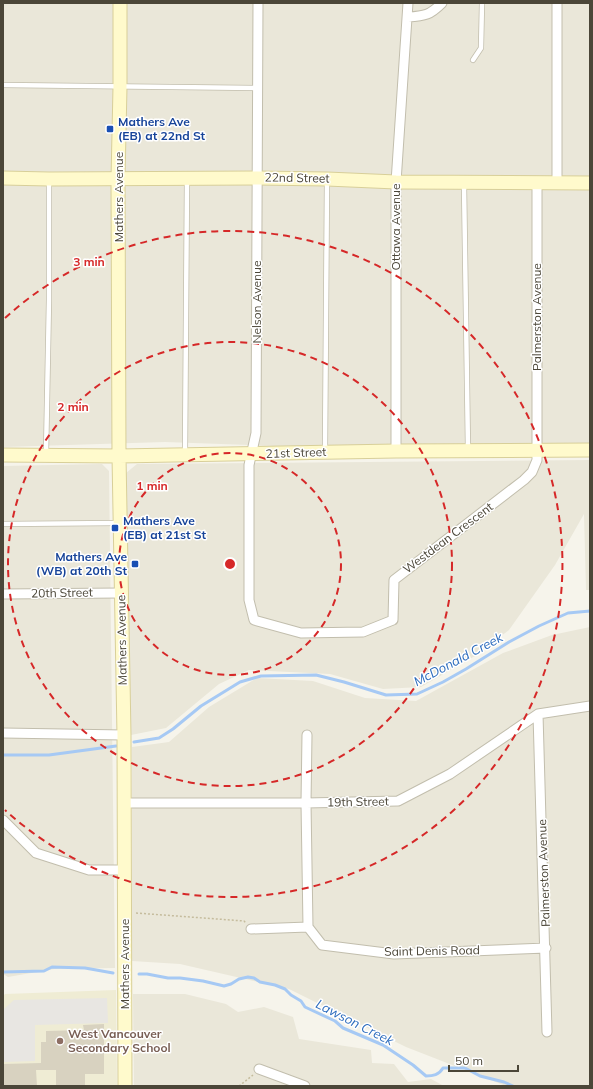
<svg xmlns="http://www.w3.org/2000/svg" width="593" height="1089" viewBox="0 0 593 1089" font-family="Mulish,sans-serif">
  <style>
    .residential { fill: #eae7d9 }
    .education { fill: #efecd4 }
    .parking { fill: #e8e6e2 }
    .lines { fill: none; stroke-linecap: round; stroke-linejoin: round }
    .stream { stroke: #a6c9f4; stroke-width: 3 }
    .building { fill: #d8d2c0 }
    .lane-casing { stroke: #c2bead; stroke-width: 6 }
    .street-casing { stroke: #c2bead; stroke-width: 11 }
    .secondary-casing { stroke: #d8cf99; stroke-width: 15 }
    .path { stroke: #c5bc9d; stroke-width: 1.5; stroke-dasharray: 2 2; stroke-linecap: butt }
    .lane { stroke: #fff; stroke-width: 4.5 }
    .street { stroke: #fff; stroke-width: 9 }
    .secondary { stroke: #fffacc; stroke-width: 13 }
    .ring { fill: none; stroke: #d62828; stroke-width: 2; stroke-dasharray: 7 5 }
    .transit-dot { fill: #1a4fb4; stroke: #fff; stroke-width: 1.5 }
    .education-dot { fill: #8d6e63; stroke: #fff; stroke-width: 1.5 }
    .labels { text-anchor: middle; stroke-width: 3; stroke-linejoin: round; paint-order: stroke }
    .transit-label { font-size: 12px; font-weight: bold; fill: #164399; stroke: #fff; text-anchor: start }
    .street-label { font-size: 12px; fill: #4b4638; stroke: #fff }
    .education-label { font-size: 12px; font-weight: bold; fill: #785e54; stroke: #fff; text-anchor: start }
    .water-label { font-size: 13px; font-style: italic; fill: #2b6bbd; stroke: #fff }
    .centre { fill: #d62828; stroke: #fff; stroke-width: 2 }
    .ring-label { font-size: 12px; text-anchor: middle; font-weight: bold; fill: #d62828; stroke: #fff; stroke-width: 3; stroke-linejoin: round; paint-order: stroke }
  </style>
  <rect width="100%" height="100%" fill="#f6f4eb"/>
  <path class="residential" d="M3,3H590V444L302,447L165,442L3,447Z
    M590,460V590H586L584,514L555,565L509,630L475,656L421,687L383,689L330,674L249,670L219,684L166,728L131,735L126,473L137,464Z
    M102,464L109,471L115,968L54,969L8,977L3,974V466Z
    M590,627V1086H506L406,1047L289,989L180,964L132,961V747L169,742L209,707L257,678L313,681L365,698L416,701L503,653L552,635Z
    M133,994H185L226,1004L238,1012L264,1007L293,1017L299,1039L371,1050L372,1063L394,1064L408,1082L431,1079L444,1086H134Z"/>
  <path class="education" d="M116,990L117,1086H3V996L5,994Z"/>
  <path class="parking" d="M107,998L108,1023L35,1025V1061L3,1062V1010L14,1000Z"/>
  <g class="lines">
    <path class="stream" d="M134,742L159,738L173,729L201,706L240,682L261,676L316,675L344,682L386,695L417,694L443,682L466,669L509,642L539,626L568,613L590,611
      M3,755H49L116,746
      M3,972L44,971L52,967L85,968L113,973
      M139,974H147L168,978H180L203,981L224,986L231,984L239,979L248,977L254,978L260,982L275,985L285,989L291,995L301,1001L305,1007L335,1021L343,1028L383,1045L413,1065L426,1076C433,1076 439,1075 443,1068H465L480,1076L504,1082L513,1086"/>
  </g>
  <path class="building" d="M104,1024V1074H85V1086H56V1070H36L37,1086H3V1064L41,1063V1042H46V1031L84,1030L83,1025Z"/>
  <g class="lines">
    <g class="lane-casing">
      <path id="lane" d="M473,60L481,48L482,3
        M3,85L258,88
        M464,184L468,449
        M325,451L327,180
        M185,453L187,179
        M46,454L49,300V180
        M3,524L119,523"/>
    </g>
    <g class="street-casing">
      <path id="street" d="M258,3L256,433L249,465V600L254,620L301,633L363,632L393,620L394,580L524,480L532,472L537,460V182
        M408,17C425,16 430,15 442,3
        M557,182V3
        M396,451V182L408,3
        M3,594L121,593
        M538,714L547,1032
        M3,733L124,735
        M307,735L306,803L308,927L322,945L394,954L546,948
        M124,803H306L398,801L450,774L538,714L590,706
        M3,820L36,853L89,870H124
        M251,929L308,927
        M259,1069L305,1086"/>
    </g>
    <g class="secondary-casing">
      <path id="secondary" d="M120,3V87L118,179L119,456L124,735L125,1086
        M3,178L49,179L258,178L327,179L396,182L590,183
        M3,455L119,456L396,451L590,450"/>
    </g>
    <path class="path" d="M136,913L244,921L246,923
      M239,1086L253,1075"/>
    <use href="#lane" class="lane"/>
    <use href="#street" class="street"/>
    <use href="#secondary" class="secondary"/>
  </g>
  <g class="ring">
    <circle cx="230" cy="564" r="111"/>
    <circle cx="230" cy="564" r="222"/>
    <path d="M5 318A333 333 0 1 1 5 810"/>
  </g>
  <g class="transit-dot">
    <rect x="106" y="125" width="8" height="8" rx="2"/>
    <rect x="111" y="524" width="8" height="8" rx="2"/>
    <rect x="131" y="560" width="8" height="8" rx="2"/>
  </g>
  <circle class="education-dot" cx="60" cy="1041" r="4"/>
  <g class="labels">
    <g class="transit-label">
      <text x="118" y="126">Mathers Ave<tspan x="118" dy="14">(EB) at 22nd St</tspan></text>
      <text x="123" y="525">Mathers Ave<tspan x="123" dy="14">(EB) at 21st St</tspan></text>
      <text x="127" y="561" text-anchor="end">Mathers Ave<tspan x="127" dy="14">(WB) at 20th St</tspan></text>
    </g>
    <g class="street-label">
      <text transform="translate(297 178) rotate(1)" y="4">22nd Street</text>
      <text transform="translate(119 197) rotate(-90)" y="4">Mathers Avenue</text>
      <text transform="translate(396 227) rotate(-90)" y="4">Ottawa Avenue</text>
      <text transform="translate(257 302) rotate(-90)" y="4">Nelson Avenue</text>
      <text transform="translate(537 317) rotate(-90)" y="4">Palmerston Avenue</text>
      <text transform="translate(296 453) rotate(-2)" y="4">21st Street</text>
      <text transform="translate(448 538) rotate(-37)" y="4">Westdean Crescent</text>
      <text transform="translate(62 593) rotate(-1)" y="4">20th Street</text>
      <text transform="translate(122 640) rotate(-91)" y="4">Mathers Avenue</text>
      <text transform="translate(358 802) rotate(-1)" y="4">19th Street</text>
      <text transform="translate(544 873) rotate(-92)" y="4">Palmerston Avenue</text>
      <text transform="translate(432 951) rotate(-1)" y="4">Saint Denis Road</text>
      <text transform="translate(125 964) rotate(-90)" y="4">Mathers Avenue</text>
    </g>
    <g class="education-label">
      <text x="68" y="1038">West Vancouver<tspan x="68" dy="14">Secondary School</tspan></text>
    </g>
    <g class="water-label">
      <text transform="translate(458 659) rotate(-28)" y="5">McDonald Creek</text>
      <text transform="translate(355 1022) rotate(27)" y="5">Lawson Creek</text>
    </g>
  </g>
  <circle cx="230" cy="564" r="6" class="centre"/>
  <g class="ring-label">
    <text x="89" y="266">3 min</text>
    <text x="73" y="411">2 min</text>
    <text x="152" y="490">1 min</text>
  </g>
  <rect width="593" height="1089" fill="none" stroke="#4b4638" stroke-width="8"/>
  <path d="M449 1065v6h69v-6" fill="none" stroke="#4b4638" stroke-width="2"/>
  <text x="455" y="1065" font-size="12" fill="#4b4638" stroke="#ffffff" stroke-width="3" paint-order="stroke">50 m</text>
</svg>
